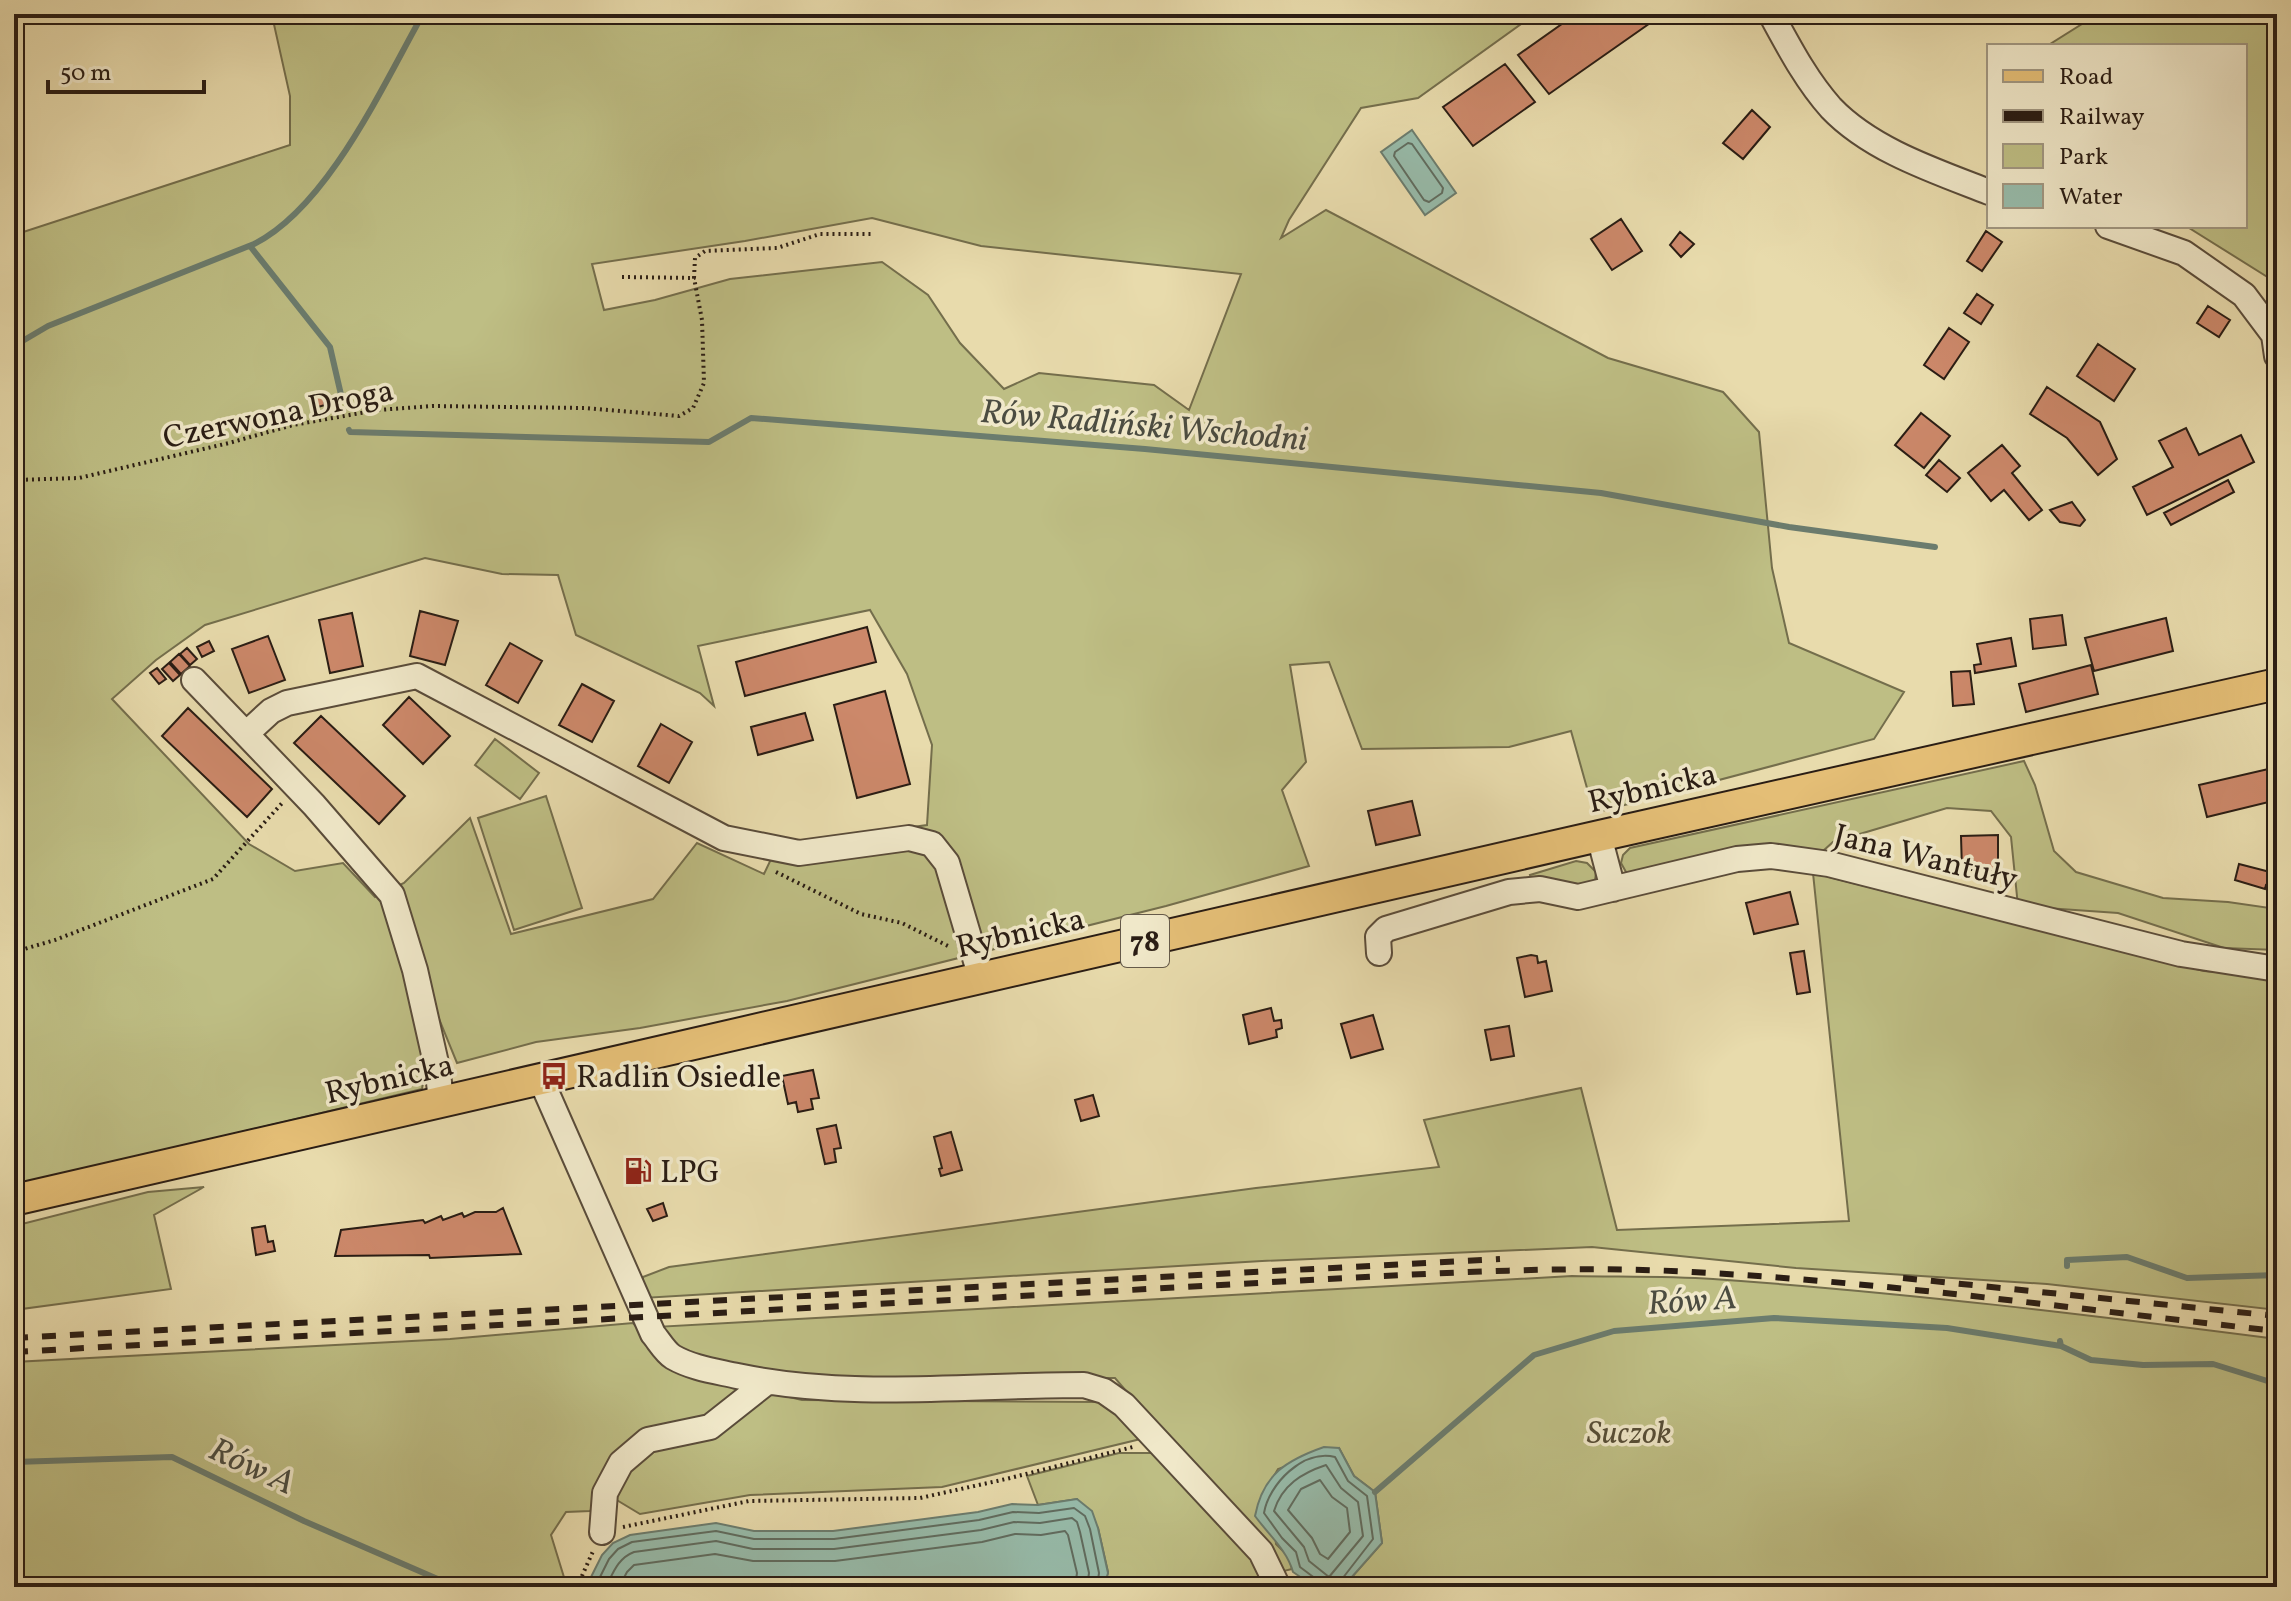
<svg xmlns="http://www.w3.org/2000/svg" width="2291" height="1601" viewBox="0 0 2291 1601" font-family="Vollkorn,serif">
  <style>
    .green { fill: #bebe84; stroke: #746e4c; stroke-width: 2; fill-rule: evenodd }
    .water { fill: #97bbaa; stroke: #6b7c6e; stroke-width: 2 }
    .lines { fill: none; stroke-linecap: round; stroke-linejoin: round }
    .shore { stroke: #606c5f; stroke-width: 2 }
    .stream { stroke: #6b7c6e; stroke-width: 6 }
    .building { fill: #cc886a; stroke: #2a1d14; stroke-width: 2 }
    .minor-casing { stroke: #5a4c3a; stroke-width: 28 }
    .major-casing { stroke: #2a1d14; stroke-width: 34 }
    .path { stroke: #2a1d14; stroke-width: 4; stroke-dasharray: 2 4; stroke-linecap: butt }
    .minor { stroke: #f0e8c9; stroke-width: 24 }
    .major { stroke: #e4be76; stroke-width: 30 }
    .rail { stroke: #2a1d14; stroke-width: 6; stroke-dasharray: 14 14; stroke-linecap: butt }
    .labels { text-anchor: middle; stroke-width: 7; stroke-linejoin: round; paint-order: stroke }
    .shield { fill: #f0e8c9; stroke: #655a4a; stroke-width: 2 }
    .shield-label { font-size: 30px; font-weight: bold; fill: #2a1d14 }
    .street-label { font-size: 32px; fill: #2a1d14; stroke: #f0e8c9 }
    .poi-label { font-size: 32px; fill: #2a1d14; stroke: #f0e8c9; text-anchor: start }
    .park-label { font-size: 32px; font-style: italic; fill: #564d36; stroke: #f0e8c9 }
    .water-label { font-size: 34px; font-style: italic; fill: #4b4c41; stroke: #f0e8c9 }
  </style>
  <rect width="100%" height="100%" fill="#e8dbac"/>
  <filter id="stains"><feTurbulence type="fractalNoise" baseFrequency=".0025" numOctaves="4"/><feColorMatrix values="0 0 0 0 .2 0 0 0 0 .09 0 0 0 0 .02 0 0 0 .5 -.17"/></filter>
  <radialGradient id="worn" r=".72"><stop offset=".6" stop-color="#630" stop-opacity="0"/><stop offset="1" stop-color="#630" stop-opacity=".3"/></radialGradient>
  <path class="green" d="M305,14H1535L1418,98L1361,108L1289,220L1281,238L1326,210L1608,358L1723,392L1759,432L1772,568L1789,643L1904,692L1874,739L1594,813L1571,731L1509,747L1362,749L1329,662L1290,665L1306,762L1282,790L1309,866L1166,906L787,1001L640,1028L536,1042L457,1063L435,1009L422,1089L14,1186V235L290,145V96L273,20L298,18ZM872,218L981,246L1241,274L1189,410L1154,385L1039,373L1004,389L960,343L928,295L882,262L730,279L655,300L604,310L592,264L745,241ZM425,558L502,574L558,575L576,635L700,693L714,706L698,646L870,610L907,674L932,745L927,825L803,842L781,838L764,874L697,843L653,899L511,934L470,818L404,883L375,897L343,863L295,871L249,844L112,699L156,660L205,625Z
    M2098,14H2277V283L2186,226H2245V46H2047Z
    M495,739L539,773L520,799L475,765Z
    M2024,761L2035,785L2054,851L2076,872L2163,898L2228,902L2277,909V950L2224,948L2118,913L2018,906L2011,837L1991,811L1947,808L1833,842L1823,851L1640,873L1626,872L1621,863L1623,855L1630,848Z
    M546,796L582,908L514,930L478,818Z
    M1576,861L1587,863L1596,872L1595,881L1586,888L1533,885L1530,875Z
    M1813,873L2204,971L2277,977V1310L2047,1284L1796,1268L1592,1247L1262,1261L643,1298V1277L669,1267L1256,1188L1439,1167L1424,1120L1581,1088L1617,1230L1849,1221Z
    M204,1187L154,1215L171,1289L14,1310V1226L148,1192Z
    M1572,1276C1619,1277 1666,1276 1713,1279C1901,1292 2090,1315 2277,1339V1587H1343L1382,1543L1375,1492L1354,1476L1339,1448L1278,1469L1271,1481L1276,1544L1289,1557L1292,1569L1284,1571L1221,1502L1115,1378H906L774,1374L681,1354L654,1327Z
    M633,1323L676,1371L802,1400L1101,1402L1149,1437L942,1487L750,1495L640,1514L605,1493L590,1511L566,1512L551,1535L567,1587H14V1362L450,1339Z
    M1119,1453H1154L1278,1587H1104L1108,1572L1098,1528L1077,1499L1038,1505L1027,1476Z"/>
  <path class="water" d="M1412,130L1456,193L1425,215L1381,152Z
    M1324,1447L1339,1448L1354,1476L1375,1492L1382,1543L1343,1587H1315L1293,1572C1287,1550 1268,1534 1255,1516C1263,1474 1287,1460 1324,1447Z
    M1077,1499L1092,1511L1098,1528L1108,1573L1104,1587H586L602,1555L613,1543L630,1535L716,1523L754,1531H833L978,1512L1012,1504L1038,1505Z"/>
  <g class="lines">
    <path class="shore" d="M1408,143L1412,144L1443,188L1442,193L1429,202L1424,200L1394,156L1395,152Z
      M1326,1465L1341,1488L1358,1502L1363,1536L1329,1577L1309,1561L1304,1547L1274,1511C1282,1485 1302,1473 1326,1465Z
      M1320,1480L1332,1497L1347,1508L1350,1532L1328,1559L1320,1554L1312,1538L1288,1510L1301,1489Z
      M595,1587L609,1559L618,1549L632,1542L716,1531L754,1539H834L979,1520L1013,1512L1039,1513L1074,1508L1085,1516L1090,1529L1099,1573L1097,1587
      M606,1587C613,1573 618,1558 634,1552L716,1541L753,1549H834L981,1530L1014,1522L1040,1523L1072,1518L1077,1522L1080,1532L1089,1573L1087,1587
      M619,1587L627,1572L634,1565L715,1554L753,1561H835L982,1542L1015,1534L1041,1535L1065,1531L1068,1535L1077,1573L1075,1587
      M1318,1587L1316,1579L1300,1567L1296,1552L1282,1538L1264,1513C1269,1484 1303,1449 1335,1457L1348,1481L1367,1496L1373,1539L1342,1579L1340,1587"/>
    <path class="stream" d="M250,246L330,347L342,399
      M14,346L48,326L254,244C328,207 383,85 423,14
      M349,430L350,432L709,442L751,418L1145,449L1601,493L1789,527L1935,547
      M2067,1266V1260L2127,1257L2187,1278L2277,1275
      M2061,1346L2091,1360L2143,1365L2213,1364L2277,1384
      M14,1462L172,1457L304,1521L456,1587
      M1375,1492L1534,1355L1614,1331L1774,1318L1947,1328L2061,1346L2060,1341
      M1239,1587L1258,1582"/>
  </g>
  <path class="building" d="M1576,14H1663L1549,94L1518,55Z
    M1505,64L1535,102L1473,146L1443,107Z
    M1752,110L1770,127L1743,159L1723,143Z
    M1621,219L1642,251L1612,270L1591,239Z
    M1986,231L2002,242L1982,271L1967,261Z
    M1680,232L1694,244L1681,257L1670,245Z
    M1977,294L1993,305L1981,324L1964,313Z
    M2208,306L2230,320L2219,337L2197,323Z
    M1949,328L1969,342L1944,379L1924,365Z
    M2098,344L2135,369L2114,401L2077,376Z
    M2047,387L2100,422L2117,459L2098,475L2067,438L2030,414Z
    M322,393L325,405L314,408L311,396Z
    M1921,413L1950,436L1924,468L1895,445Z
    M2186,428L2199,455L2241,435L2254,462L2147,515L2133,487L2173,467L2159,441Z
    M2002,445L2020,466L2012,473L2042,510L2029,520L2004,490L1991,501L1968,473Z
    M1939,460L1960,478L1947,492L1926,475Z
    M2228,480L2234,492L2171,525L2164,513Z
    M2072,502L2085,520L2080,526L2060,522L2050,510Z
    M420,611L458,621L445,665L410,656Z
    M352,613L363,666L330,673L319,620Z
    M2062,615L2066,645L2033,649L2030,619Z
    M2166,618L2173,651L2094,671L2085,638Z
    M867,627L876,662L745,696L736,662Z
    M268,636L285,680L249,693L232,649Z
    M2011,638L2016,666L1975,673L1974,665L1981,664L1977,644Z
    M209,641L214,651L202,657L197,647Z
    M510,643L542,661L518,703L486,685Z
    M187,648L197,659L190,665L180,654Z
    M179,654L190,666L181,674L170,662Z
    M169,663L180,675L173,681L162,669Z
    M2091,665L2098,694L2026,712L2019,684Z
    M157,668L166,679L159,684L150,673Z
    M1970,671L1974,704L1953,706L1951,672Z
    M582,684L614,701L592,742L559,725Z
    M885,691L910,784L857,798L834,705Z
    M409,697L450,736L423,764L383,725Z
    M188,708L272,789L247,817L162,736Z
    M805,713L813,740L758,755L751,727Z
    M321,716L405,796L379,824L294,743Z
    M661,724L692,742L669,783L638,766Z
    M2277,767V800L2207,817L2199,785Z
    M1412,801L1420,835L1376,845L1368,811Z
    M1998,835V870H1962L1961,836Z
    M2239,864L2270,872L2271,867L2277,868V888L2266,885L2265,889L2235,880Z
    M1790,892L1798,924L1754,934L1746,903Z
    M1804,951L1810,992L1797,994L1790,953Z
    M1531,955L1537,956L1538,963L1546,961L1552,991L1525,997L1517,958Z
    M1271,1008L1274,1021L1281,1020L1282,1028L1276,1030L1277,1037L1249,1044L1243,1015Z
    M1373,1015L1383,1049L1351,1058L1341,1024Z
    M1509,1026L1514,1056L1491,1060L1485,1030Z
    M813,1070L819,1098L811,1099L813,1109L798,1112L796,1102L788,1104L782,1076Z
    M1093,1095L1099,1116L1081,1121L1075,1100Z
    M836,1125L841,1148L834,1149L836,1162L825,1164L817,1129Z
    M951,1132L962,1170L941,1176L939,1169L942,1168L934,1137Z
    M639,1160L650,1177L637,1185L626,1167Z
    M663,1203L667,1216L653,1221L647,1209Z
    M503,1208L521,1254L430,1258L429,1255L335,1256L341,1230L423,1220L425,1223L441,1216L443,1220L462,1213L464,1217L475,1212H496Z
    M265,1226L268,1242L273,1241L275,1251L256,1255L252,1228Z"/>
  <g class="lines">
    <g class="minor-casing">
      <path id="minor" d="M1771,14C1789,47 1806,80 1831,108C1871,150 1935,171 1989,192
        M2108,226L2184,253L2244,295L2274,335L2277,356
        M194,680L246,734
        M1599,836L1613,889
        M1379,953L1378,937L1386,929L1509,892L1540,889L1578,897L1737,859L1771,856L1829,864L2181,954L2277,969
        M541,1080L653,1334C659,1341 665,1352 673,1357C692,1368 715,1371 737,1376C852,1400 967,1385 1084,1385L1104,1391L1124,1405L1261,1552L1278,1587
        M441,1103L438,1072L415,970L392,895L314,805L246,734L271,711L287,703L417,676L724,838L799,853L909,838L932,844L947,863L981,978
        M602,1532L605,1493L621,1463L648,1440L710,1427L767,1382"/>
    </g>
    <g class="major-casing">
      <path id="major" d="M14,1200L1599,836L2277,684"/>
    </g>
    <path class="path" d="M622,277L694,278L695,258L705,251L777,248L820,234H871
      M14,480L79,478L229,443L293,425L378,410L433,406L584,408L679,416L693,408L704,383L702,320L694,278
      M776,872L861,914L902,923L950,947
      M14,952L55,940L213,879L284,801
      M623,1527L749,1501L920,1498L1006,1479L1133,1447
      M577,1587L594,1549"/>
    <use href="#minor" class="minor"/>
    <use href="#major" class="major"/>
    <path class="rail" d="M1903,1278L2277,1316
      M14,1338L1500,1259
      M14,1352L1382,1276C1485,1271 1589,1266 1692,1272C1887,1282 2082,1310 2277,1331"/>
  </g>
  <defs>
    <g id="bus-bare" transform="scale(2.16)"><path d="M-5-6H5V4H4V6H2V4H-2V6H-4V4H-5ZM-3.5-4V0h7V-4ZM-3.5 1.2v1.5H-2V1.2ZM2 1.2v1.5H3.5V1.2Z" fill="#8f2418" stroke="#f0e8c9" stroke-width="2.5" paint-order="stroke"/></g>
    <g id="fuel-bare" transform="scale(2.16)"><path d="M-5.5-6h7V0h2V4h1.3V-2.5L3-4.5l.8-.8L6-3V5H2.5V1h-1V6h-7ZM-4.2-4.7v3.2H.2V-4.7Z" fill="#8f2418" stroke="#f0e8c9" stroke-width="2.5" paint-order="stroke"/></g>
  </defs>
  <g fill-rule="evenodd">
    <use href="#bus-bare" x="554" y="1076"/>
    <use href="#fuel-bare" x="638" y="1171"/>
  </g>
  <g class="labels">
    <rect class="shield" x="1121" y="915" width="48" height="52" rx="6"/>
    <g class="shield-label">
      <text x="1145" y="951">78</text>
    </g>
    <g class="street-label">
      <text transform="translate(278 413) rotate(-12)" y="11">Czerwona Droga</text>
      <text transform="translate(1652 787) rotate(-13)" y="11">Rybnicka</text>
      <text transform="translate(1926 856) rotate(14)" y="11">Jana Wantuły</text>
      <text transform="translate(1020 932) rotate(-13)" y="11">Rybnicka</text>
      <text transform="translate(389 1078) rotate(-13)" y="11">Rybnicka</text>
    </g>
    <g class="poi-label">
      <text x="576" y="1087">Radlin Osiedle</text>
      <text x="660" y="1182">LPG</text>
    </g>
    <g class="park-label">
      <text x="1629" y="1443">Suczok</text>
    </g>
    <g class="water-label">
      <text transform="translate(1144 424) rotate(5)" y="12">Rów Radliński Wschodni</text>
      <text transform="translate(1692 1299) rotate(-4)" y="12">Rów A</text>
      <text transform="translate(253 1465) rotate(25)" y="12">Rów A</text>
    </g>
  </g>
  <rect width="2291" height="1601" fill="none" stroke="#e8dbac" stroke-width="48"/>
  <rect x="16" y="16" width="2259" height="1569" fill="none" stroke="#2a1d14" stroke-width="4"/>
  <rect x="24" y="24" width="2243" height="1553" fill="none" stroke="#2a1d14" stroke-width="2"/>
  <rect x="1987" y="44" width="260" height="184" fill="#f0e8c9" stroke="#a19781" stroke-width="2"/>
  <rect x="2003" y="70" width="40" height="12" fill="#e4be76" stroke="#a19781" stroke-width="2"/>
  <text x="2059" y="84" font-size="24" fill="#2a1d14">Road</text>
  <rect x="2003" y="110" width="40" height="12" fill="#2a1d14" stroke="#a19781" stroke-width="2"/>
  <text x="2059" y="124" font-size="24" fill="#2a1d14">Railway</text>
  <rect x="2003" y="144" width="40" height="24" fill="#bebe84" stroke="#a19781" stroke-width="2"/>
  <text x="2059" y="164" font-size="24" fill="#2a1d14">Park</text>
  <rect x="2003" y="184" width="40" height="24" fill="#97bbaa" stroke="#a19781" stroke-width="2"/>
  <text x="2059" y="204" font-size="24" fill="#2a1d14">Water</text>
  <path d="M48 80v12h156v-12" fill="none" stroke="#2a1d14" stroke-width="4"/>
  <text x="60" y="80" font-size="24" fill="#2a1d14" stroke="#f0e8c9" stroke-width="6" paint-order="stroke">50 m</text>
  <rect width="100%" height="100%" filter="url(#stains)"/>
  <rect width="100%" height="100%" fill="url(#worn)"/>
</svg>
